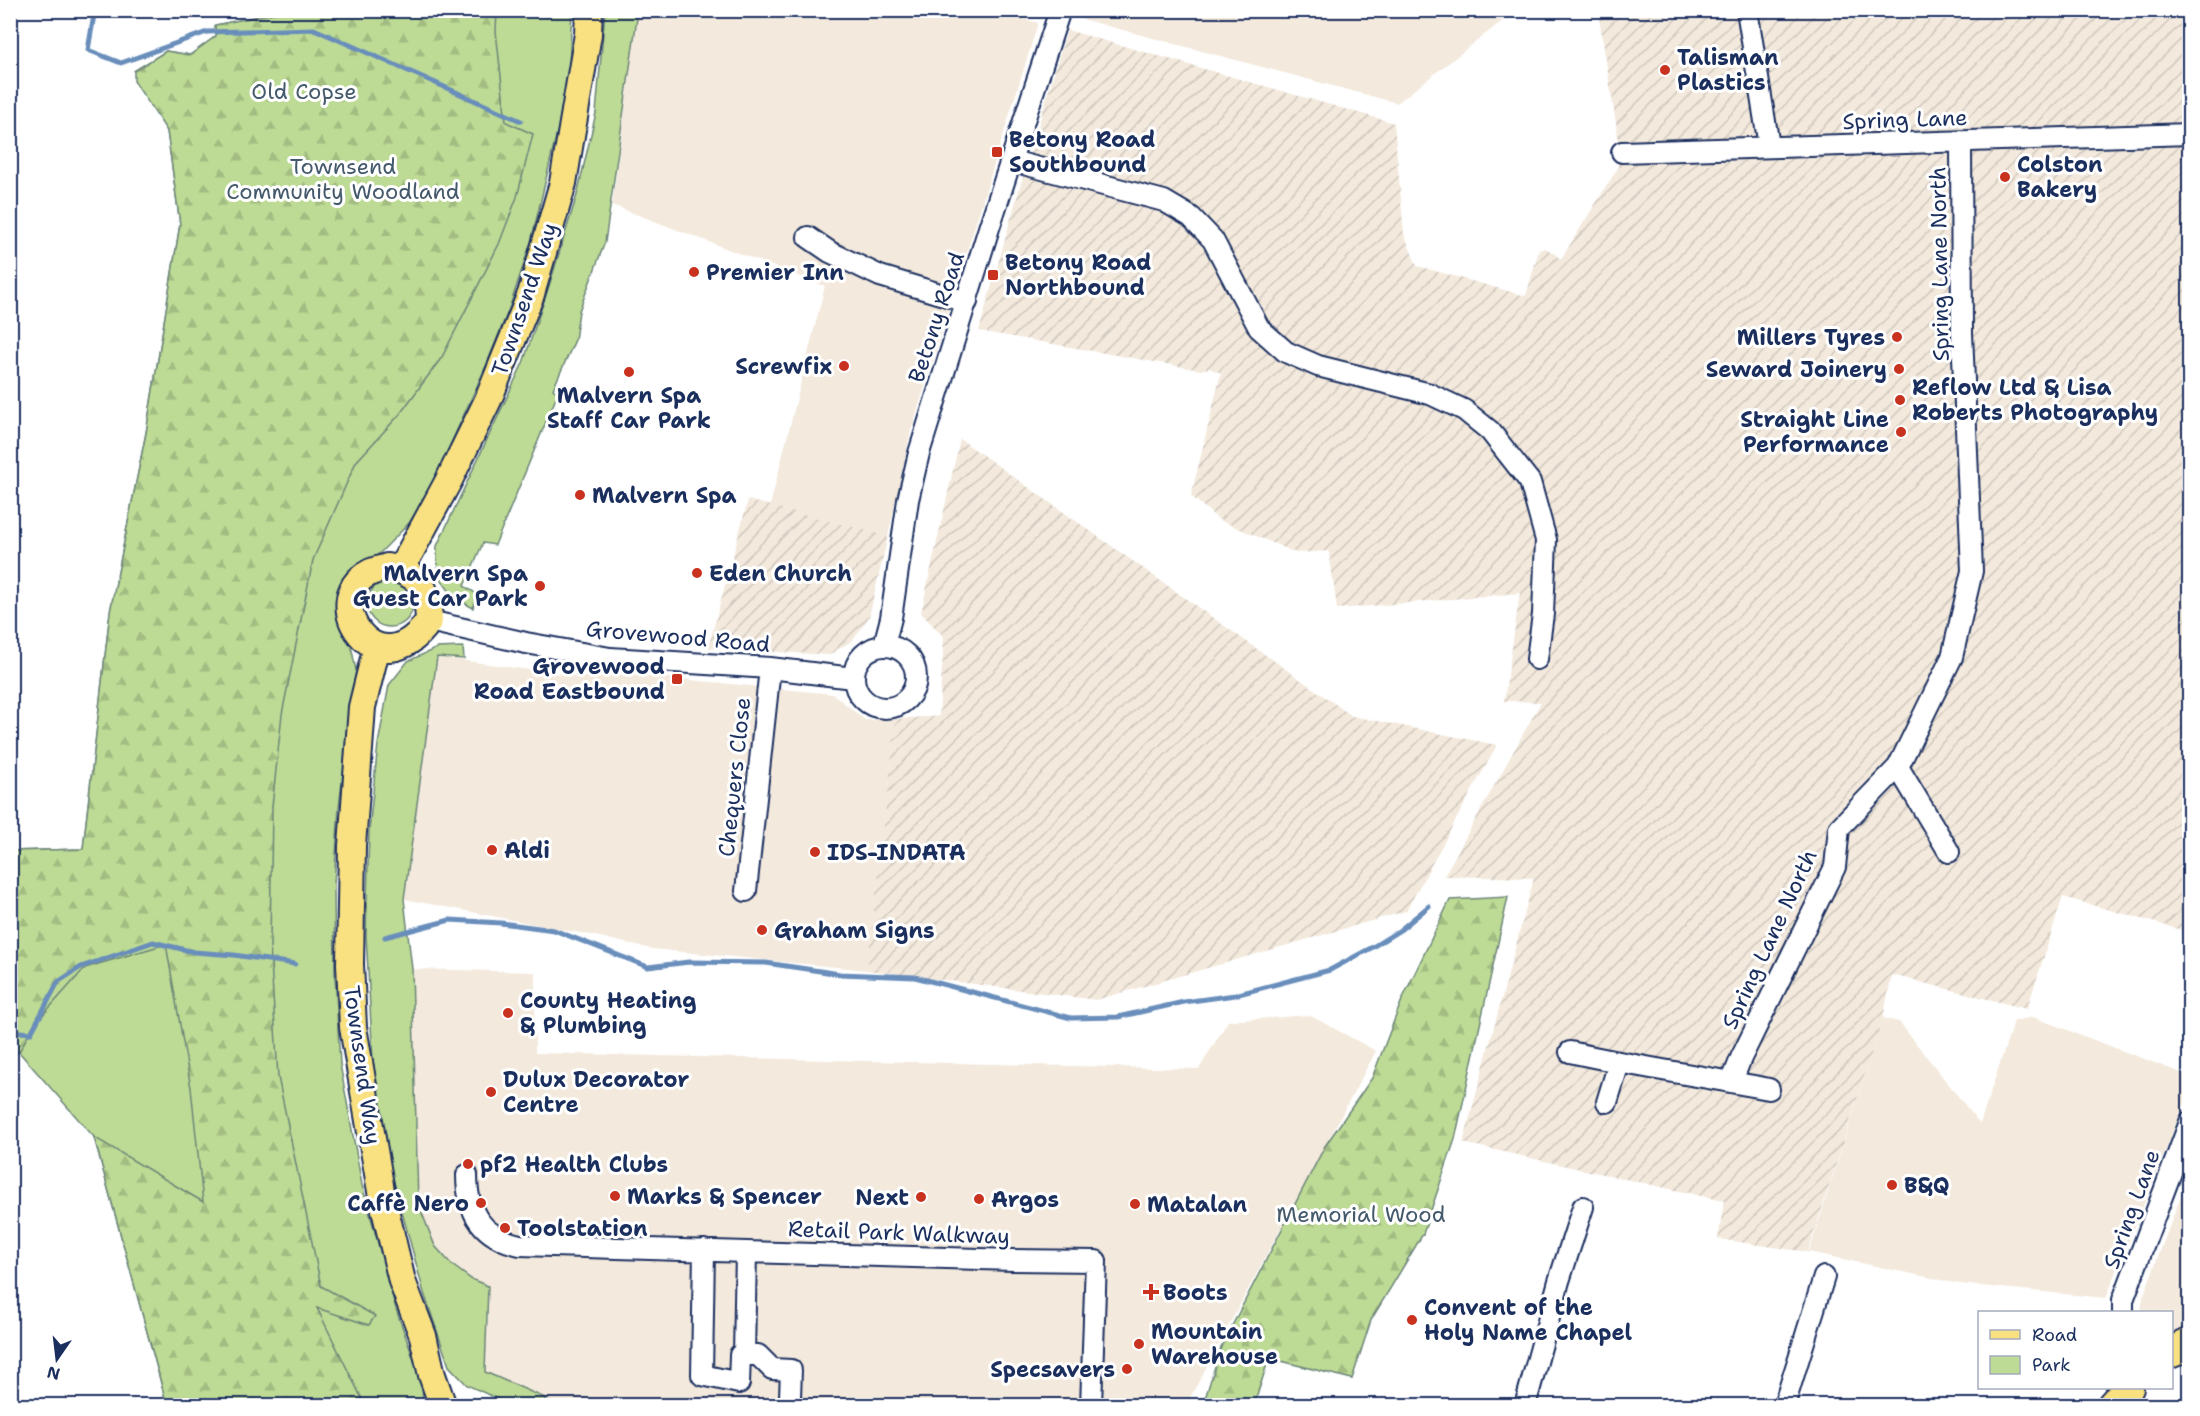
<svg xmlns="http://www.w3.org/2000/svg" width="2200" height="1416" viewBox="0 0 2200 1416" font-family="'Shantell Sans',sans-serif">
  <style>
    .built { fill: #f3e9dc }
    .industrial { fill: url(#industrial-furrows) }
    .green { fill: #bddb94; stroke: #6c8579; stroke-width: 1.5 }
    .forest { fill: url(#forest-firs); stroke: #6c8579; stroke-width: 1.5 }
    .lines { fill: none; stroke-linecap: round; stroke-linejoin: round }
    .stream { stroke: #698ebb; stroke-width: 5 }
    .minor-casing { stroke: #1b2f5e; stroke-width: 24 }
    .major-casing { stroke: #1b2f5e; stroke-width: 30 }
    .highway-casing { stroke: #1b2f5e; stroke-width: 34 }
    .minor { stroke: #fff; stroke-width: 20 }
    .major { stroke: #f9e181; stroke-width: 26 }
    .highway { stroke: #f9e181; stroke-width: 30 }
    .poi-dot { fill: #c8321e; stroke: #fff; stroke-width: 2 }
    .labels { text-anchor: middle; stroke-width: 6; stroke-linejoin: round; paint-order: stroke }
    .poi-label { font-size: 22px; font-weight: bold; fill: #1b2f5e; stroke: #fff; text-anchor: start }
    .park-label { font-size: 22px; fill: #445a6c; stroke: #fff }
    .street-label { font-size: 22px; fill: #1b2f5e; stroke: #fff }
  </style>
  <defs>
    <pattern id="industrial-furrows" width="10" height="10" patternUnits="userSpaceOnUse" patternTransform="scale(1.5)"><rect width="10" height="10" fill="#f3e9dc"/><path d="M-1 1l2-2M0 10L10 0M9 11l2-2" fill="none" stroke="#d0c8bf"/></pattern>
    <pattern id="forest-firs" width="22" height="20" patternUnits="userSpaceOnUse" patternTransform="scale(1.5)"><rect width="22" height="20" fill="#bddb94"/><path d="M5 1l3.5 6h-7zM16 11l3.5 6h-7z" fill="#a2bc82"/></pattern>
  </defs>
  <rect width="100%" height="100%" fill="#fff"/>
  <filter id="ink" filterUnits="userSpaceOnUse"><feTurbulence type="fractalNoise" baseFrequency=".0167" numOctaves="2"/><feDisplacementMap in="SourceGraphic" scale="12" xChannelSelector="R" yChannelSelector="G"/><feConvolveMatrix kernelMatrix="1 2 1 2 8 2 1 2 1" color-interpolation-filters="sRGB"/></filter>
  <g filter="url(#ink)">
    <path class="built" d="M990,10L1038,23L911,431L888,536L770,506L825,286L612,205L638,11Z
      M1079,10H1515V11L1397,103L1078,18Z
      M437,657L581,677L628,674L833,694L865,720L896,719L867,970L652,949L591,935L404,899Z
      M412,969L535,972V1053L1199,1069L1228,1021L1309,1015L1376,1051L1186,1405H545L544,1398L485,1373L488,1287L471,1279L452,1265L435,1246L418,1203Z
      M2033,1017L2189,1076V1092L2106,1298L1960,1284L1809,1252L1883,1018L1899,1022L1980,1124L2014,1021Z
      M2189,1174V1325L2172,1333V1312H2141L2143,1297Z"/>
    <path class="industrial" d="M1997,10V12L2011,10L2189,11V932L2063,897L2027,1009L1892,975L1883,1018L1808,1252L1718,1239L1724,1201L1463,1143L1534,878L1444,876L1541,702L1504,701L1520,593L1337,609L1329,551L1296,553L1219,520L1191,496L1221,373L1209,368L1200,370L979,331L1019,190L1067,30L1394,123L1404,234L1417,266L1526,296L1539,250L1546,248L1561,259L1618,168V136L1598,11Z
      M960,439L1352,716L1497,745L1406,911L1096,1000L867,970L896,719L939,716L944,637L921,613Z
      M748,500L888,536L869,617L853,640L829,655L708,648Z"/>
    <path class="green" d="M288,11H572L569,65L559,124L531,242L510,306L486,366L432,485L410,522L380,553L367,562L347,626L356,670L339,807L334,885L335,976L340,1064L362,1185L396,1309L422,1383L423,1405H167L94,1137L19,1052H11L10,851L83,849L110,612L146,433L180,224L167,131L134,71L166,51L190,55L216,36L215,25Z
      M605,11H638L605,242L579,311L575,340L553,389L558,393L495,545L483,543L464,586L477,594L473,608C445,593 435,578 437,546L523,363L550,283L577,195L596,113Z
      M367 604a23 23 0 1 1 46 0a23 23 0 1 1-46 0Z
      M463,647L464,659L437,657L404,899L412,969L418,1203L435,1246L452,1265L471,1279L488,1286L485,1372L545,1398V1405H511L467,1385L449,1366L424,1293L389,1164L373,1061L366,935L369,831L378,744L389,685L408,661L437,648Z"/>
    <path class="forest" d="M288,10L497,11L496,31L506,122L533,134L517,197L499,244L442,357L400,414L356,462L313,560L282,714L272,807L270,945L278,1077L321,1286L375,1316L369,1325L317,1308L365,1405H167L94,1137L203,1202L191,1088L166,944L85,968L33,1026L19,1052H11V851L83,849L110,612L146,433L180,224L167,131L134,81V71L166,51L190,55L216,36L215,25Z
      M1508,897L1455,1139L1423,1234L1371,1320L1352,1379L1269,1358L1254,1405H1203L1221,1347L1325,1146L1372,1078L1402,1000L1450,900Z"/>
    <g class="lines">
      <path class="stream" d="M73,10L94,15L88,50L121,63L207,32L314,29L521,121
        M385,937L450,920L501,923L554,930L648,967L689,962L766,963L840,974L915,977L1071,1018L1118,1017L1184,1002L1235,995L1330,970L1371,948L1400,930L1429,906
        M10,1031L31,1033L58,982L81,967L153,942L194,952L234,955L295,964"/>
      <g class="minor-casing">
        <path id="minor" d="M1747,10L1769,146
          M1622,152L2190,134
          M1012,161L1164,201L1191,217L1213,240L1259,328L1286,352L1318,366L1430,394L1464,410L1490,431L1530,482L1546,540L1543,614L1537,659
          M808,237L830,252L880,276L967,302
          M429,621L526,643L610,658L770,668L853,678
          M884,645L891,618L908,500L919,453L989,228L1060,10
          M854 677a31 31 0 1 1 62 0a31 31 0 1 1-62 0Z
          M1898,767L1949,852
          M746,891L770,668
          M1570,1052C1636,1067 1703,1076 1769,1089
          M1732,1081L1741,1058L1835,867L1839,828L1898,767L1952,657L1972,571L1962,333L1961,141
          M1607,1102L1619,1063
          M467,1175C467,1212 481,1237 520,1245L1013,1260L1096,1261L1091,1406
          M704,1250L702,1375L739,1383L740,1355H758L772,1369L791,1370L790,1397L792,1406
          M2123,1312V1300L2190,1122
          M744,1355L746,1252
          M1525,1406L1559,1281L1583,1207
          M1784,1406L1824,1277"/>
      </g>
      <g class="major-casing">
        <path id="major" d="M387,567C421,573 428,589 429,621C377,694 318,599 369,573C375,570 382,569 387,567Z
          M401,569L449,480L488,400L531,294L563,183L588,34L589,10
          M377,646L362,707L352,846L350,964L353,1027L382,1197L402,1281L423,1336L432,1375L443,1406"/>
      </g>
      <g class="highway-casing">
        <path id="highway" d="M2172,1352L2190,1343
          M2112,1406L2128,1388"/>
      </g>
      <use href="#minor" class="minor"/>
      <use href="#major" class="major"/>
      <use href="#highway" class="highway"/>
    </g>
  </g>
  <g class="poi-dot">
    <circle cx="1665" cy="70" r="6"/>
    <rect x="991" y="146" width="12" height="12" rx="3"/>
    <circle cx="2005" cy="177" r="6"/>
    <circle cx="694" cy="272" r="6"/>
    <rect x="987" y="269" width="12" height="12" rx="3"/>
    <circle cx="1897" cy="337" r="6"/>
    <circle cx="844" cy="366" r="6"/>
    <circle cx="1899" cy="369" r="6"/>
    <circle cx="629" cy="372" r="6"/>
    <circle cx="1900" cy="400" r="6"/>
    <circle cx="1901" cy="432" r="6"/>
    <circle cx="580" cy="495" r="6"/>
    <circle cx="697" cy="573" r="6"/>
    <circle cx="540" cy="586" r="6"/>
    <rect x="671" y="673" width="12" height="12" rx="3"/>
    <circle cx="492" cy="850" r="6"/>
    <circle cx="815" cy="852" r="6"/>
    <circle cx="762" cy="930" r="6"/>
    <circle cx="508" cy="1013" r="6"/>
    <circle cx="491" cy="1092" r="6"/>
    <circle cx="468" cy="1164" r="6"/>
    <circle cx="1892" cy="1185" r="6"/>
    <circle cx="615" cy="1196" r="6"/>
    <circle cx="921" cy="1197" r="6"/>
    <circle cx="979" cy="1199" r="6"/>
    <circle cx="481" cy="1203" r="6"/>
    <circle cx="1135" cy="1204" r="6"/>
    <circle cx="505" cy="1228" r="6"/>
    <path d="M1148 1283h6v6h6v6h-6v6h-6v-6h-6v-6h6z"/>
    <circle cx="1412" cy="1320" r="6"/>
    <circle cx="1139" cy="1344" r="6"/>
    <circle cx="1127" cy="1369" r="6"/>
  </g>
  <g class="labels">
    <g class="poi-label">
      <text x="1677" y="65">Talisman<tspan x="1677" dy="25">Plastics</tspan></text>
      <text x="1009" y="147">Betony Road<tspan x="1009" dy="25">Southbound</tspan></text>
      <text x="2017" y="172">Colston<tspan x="2017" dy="25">Bakery</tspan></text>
      <text x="1005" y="270">Betony Road<tspan x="1005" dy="25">Northbound</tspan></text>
      <text x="706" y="280">Premier Inn</text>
      <text x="1885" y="345" text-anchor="end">Millers Tyres</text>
      <text x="832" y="374" text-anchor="end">Screwfix</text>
      <text x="1887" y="377" text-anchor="end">Seward Joinery</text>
      <text x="1912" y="395">Reflow Ltd &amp; Lisa<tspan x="1912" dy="25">Roberts Photography</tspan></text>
      <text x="629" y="403" text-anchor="middle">Malvern Spa<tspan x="629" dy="25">Staff Car Park</tspan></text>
      <text x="1889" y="427" text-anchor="end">Straight Line<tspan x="1889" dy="25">Performance</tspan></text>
      <text x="592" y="503">Malvern Spa</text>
      <text x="528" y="581" text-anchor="end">Malvern Spa<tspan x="528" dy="25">Guest Car Park</tspan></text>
      <text x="709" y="581">Eden Church</text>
      <text x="665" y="674" text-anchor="end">Grovewood<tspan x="665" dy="25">Road Eastbound</tspan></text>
      <text x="504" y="858">Aldi</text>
      <text x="827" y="860">IDS-INDATA</text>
      <text x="774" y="938">Graham Signs</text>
      <text x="520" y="1008">County Heating<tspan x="520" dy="25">&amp; Plumbing</tspan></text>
      <text x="503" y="1087">Dulux Decorator<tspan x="503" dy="25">Centre</tspan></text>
      <text x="480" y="1172">pf2 Health Clubs</text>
      <text x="1904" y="1193">B&amp;Q</text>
      <text x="627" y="1204">Marks &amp; Spencer</text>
      <text x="909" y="1205" text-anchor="end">Next</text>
      <text x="991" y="1207">Argos</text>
      <text x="469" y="1211" text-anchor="end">Caffè Nero</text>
      <text x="1147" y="1212">Matalan</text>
      <text x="517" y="1236">Toolstation</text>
      <text x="1163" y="1300">Boots</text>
      <text x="1424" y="1315">Convent of the<tspan x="1424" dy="25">Holy Name Chapel</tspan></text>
      <text x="1151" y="1339">Mountain<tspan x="1151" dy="25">Warehouse</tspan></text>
      <text x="1115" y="1377" text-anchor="end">Specsavers</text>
    </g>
    <g class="park-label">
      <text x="304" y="99">Old Copse</text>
      <text x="343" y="174">Townsend<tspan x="343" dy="25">Community Woodland</tspan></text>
      <text x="1361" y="1222">Memorial Wood</text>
    </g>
    <g class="street-label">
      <text transform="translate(1905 119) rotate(-2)" y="8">Spring Lane</text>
      <text transform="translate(1939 264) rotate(-91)" y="8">Spring Lane North</text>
      <text transform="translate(524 299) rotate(-71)" y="8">Townsend Way</text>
      <text transform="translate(936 317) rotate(-72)" y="8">Betony Road</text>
      <text transform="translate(678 636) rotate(5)" y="8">Grovewood Road</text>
      <text transform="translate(734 777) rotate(-84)" y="8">Chequers Close</text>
      <text transform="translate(1769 939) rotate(-65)" y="8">Spring Lane North</text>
      <text transform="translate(363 1065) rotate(82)" y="8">Townsend Way</text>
      <text transform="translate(2131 1209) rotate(-70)" y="8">Spring Lane</text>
      <text transform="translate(899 1232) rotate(2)" y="8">Retail Park Walkway</text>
    </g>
  </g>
  <rect width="2200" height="1416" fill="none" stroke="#fff" stroke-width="36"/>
  <rect x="18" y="18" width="2164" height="1380" fill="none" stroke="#1b2f5e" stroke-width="2" filter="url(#ink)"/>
  <rect x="1978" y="1311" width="195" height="78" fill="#ffffff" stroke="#a4acbf" stroke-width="1.5"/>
  <rect x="1990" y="1330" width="30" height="9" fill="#f9e181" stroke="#a4acbf" stroke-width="1.5"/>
  <text x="2032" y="1341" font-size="18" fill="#1b2f5e">Road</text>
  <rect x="1990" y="1356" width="30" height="18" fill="#bddb94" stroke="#a4acbf" stroke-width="1.5"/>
  <text x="2032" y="1371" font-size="18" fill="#1b2f5e">Park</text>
  <g transform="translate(57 1359) rotate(194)" stroke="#ffffff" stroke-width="4.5" paint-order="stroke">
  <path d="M0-4.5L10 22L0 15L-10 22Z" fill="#1b2f5e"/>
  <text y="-9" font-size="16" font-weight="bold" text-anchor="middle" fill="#1b2f5e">N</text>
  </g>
</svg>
